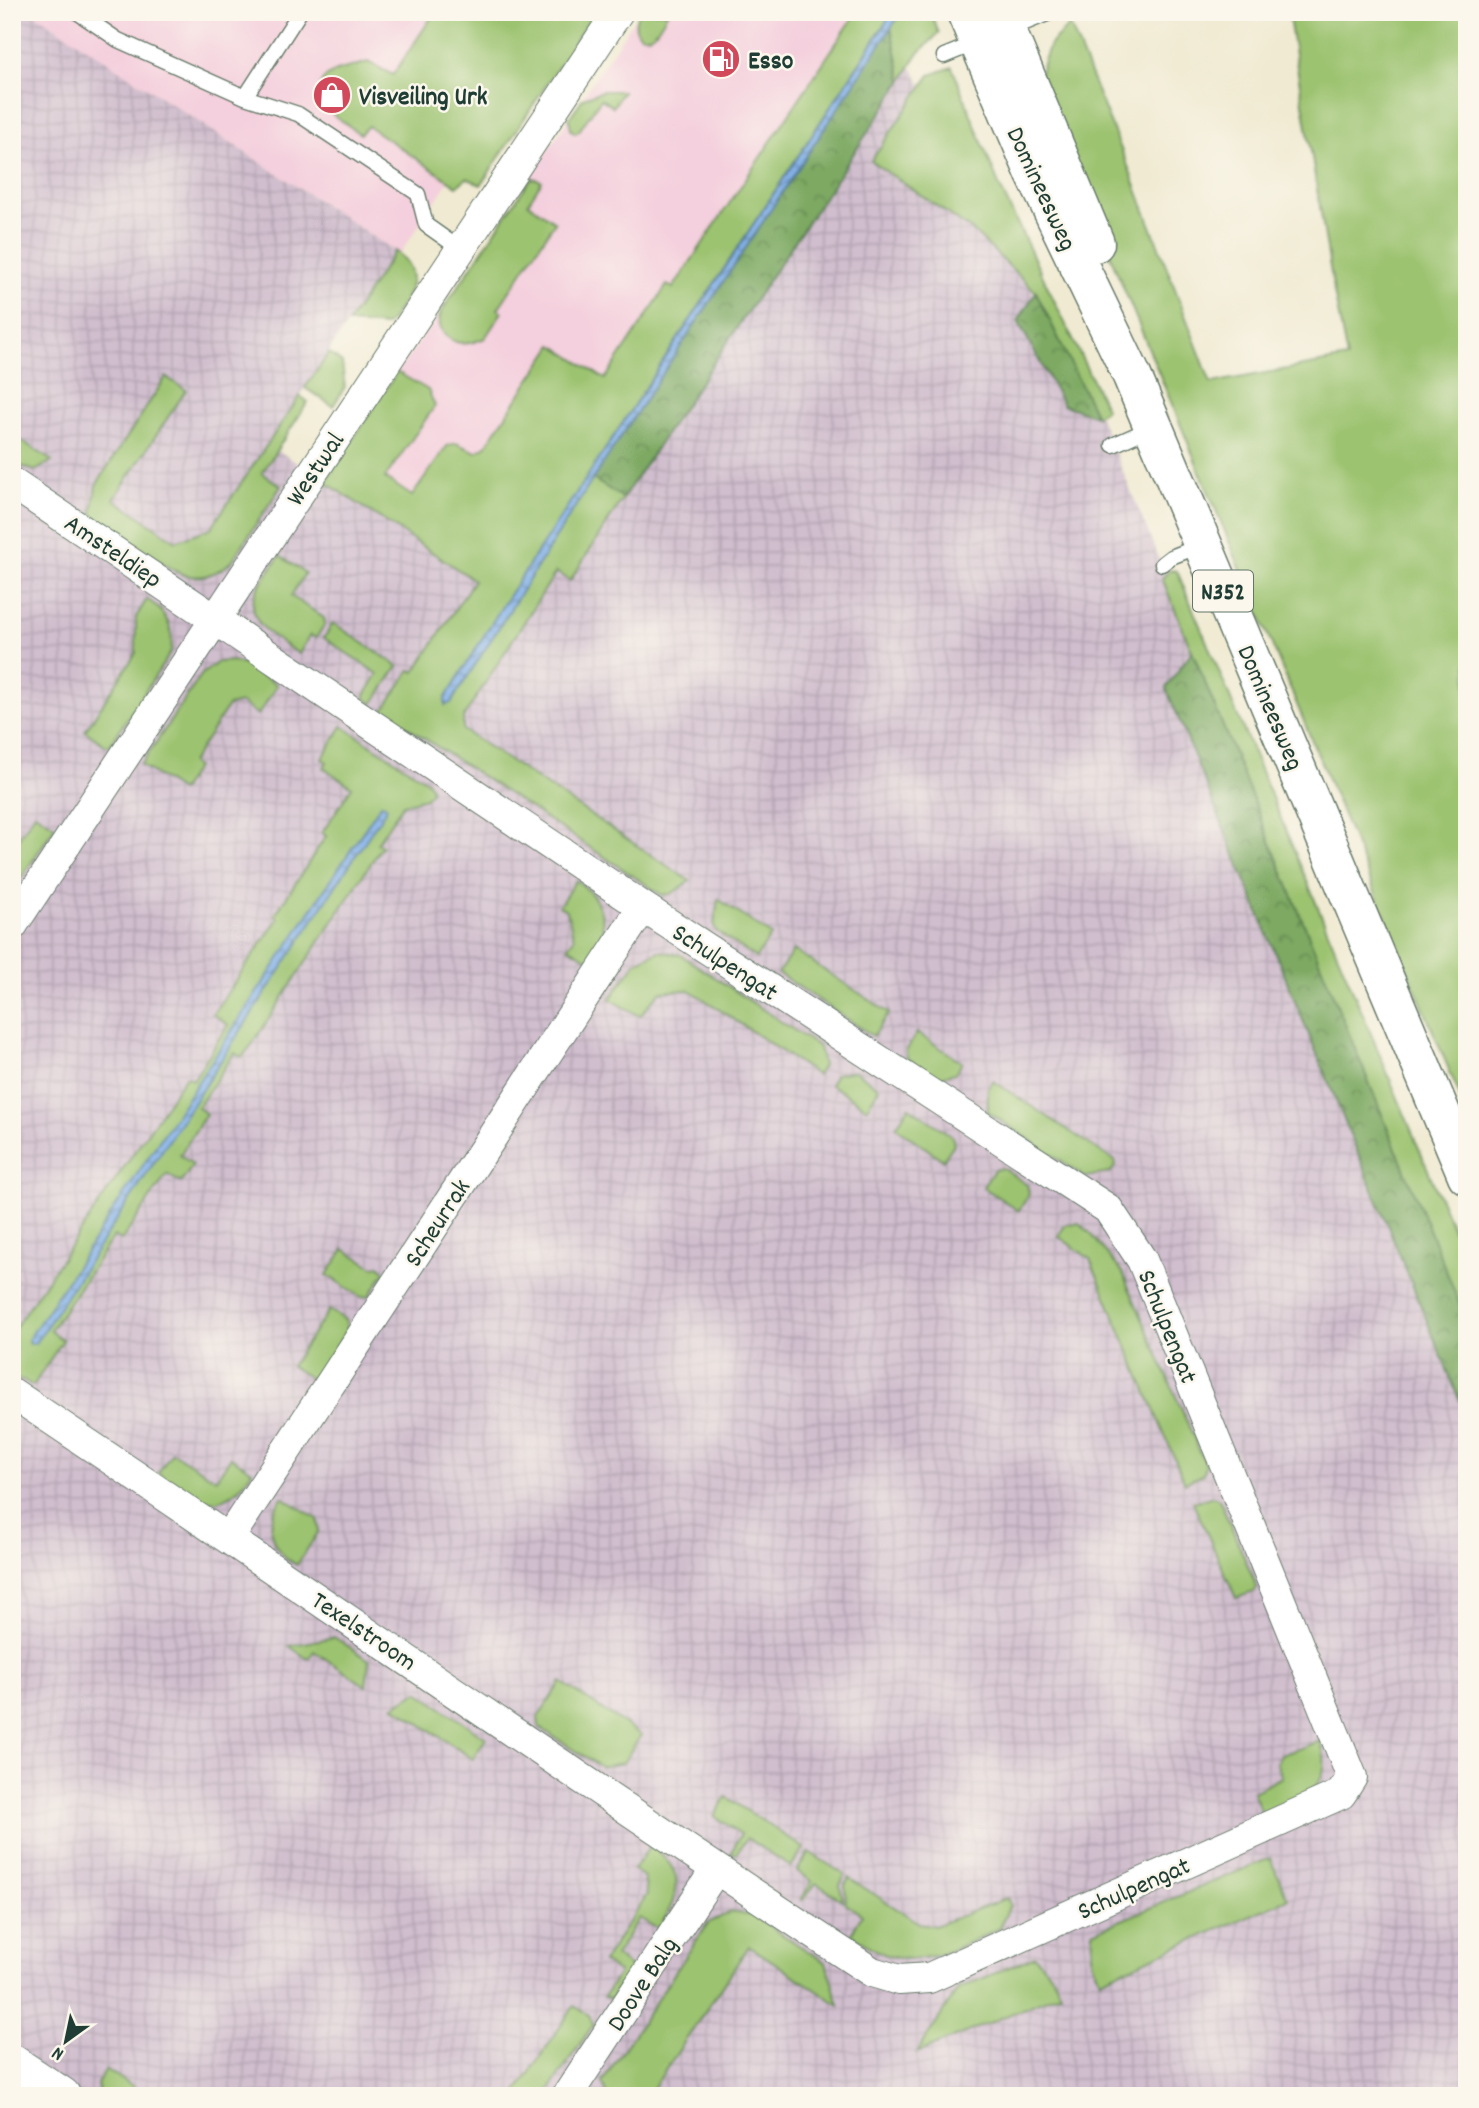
<svg xmlns="http://www.w3.org/2000/svg" width="1479" height="2108" viewBox="0 0 1479 2108" font-family="Dekko,sans-serif">
  <style>
    .built { fill: #f4cfdd }
    .industrial { fill: url(#industrial-grid) }
    .green { fill: #9cc36f; stroke: #5e8052; stroke-width: 2; fill-rule: evenodd }
    .forest { fill: url(#forest-crowns); stroke: #4e734b; stroke-width: 2 }
    .water { fill: url(#water-waves); stroke: #4e758e; stroke-width: 2 }
    .lines { fill: none; stroke-linecap: round; stroke-linejoin: round }
    .service-casing { stroke: #687a6b; stroke-width: 17 }
    .minor-casing { stroke: #687a6b; stroke-width: 32 }
    .tertiary-casing { stroke: #687a6b; stroke-width: 39 }
    .primary-casing { stroke: #687a6b; stroke-width: 41 }
    .service { stroke: #fff; stroke-width: 14 }
    .minor { stroke: #fff; stroke-width: 30 }
    .tertiary { stroke: #fff; stroke-width: 37 }
    .primary { stroke: #fff; stroke-width: 38 }
    .labels { text-anchor: middle; stroke-width: 5; stroke-linejoin: round; paint-order: stroke }
    .shield { fill: #fbf7ec; stroke: #61756b; stroke-width: 2 }
    .shield-label { font-size: 24px; font-weight: bold; fill: #1f3d34 }
    .poi-label { font-size: 26px; font-weight: bold; fill: #1f3d34; stroke: #fbf7ec; text-anchor: start }
    .street-label { font-size: 26px; fill: #1f3d34; stroke: #fbf7ec }
  </style>
  <defs>
    <pattern id="industrial-grid" width="8" height="8" patternUnits="userSpaceOnUse" patternTransform="scale(1.75)"><rect width="8" height="8" fill="#d0bdcd"/><path d="M0 4h8M4 0v8" fill="none" stroke="#b2a3b1"/></pattern>
    <pattern id="forest-crowns" width="20" height="18" patternUnits="userSpaceOnUse" patternTransform="scale(1.75)"><rect width="20" height="18" fill="#7da962"/><path d="M2 6a3 3 0 1 1 6 0M12 15a3 3 0 1 1 6 0" fill="none" stroke="#668b52"/></pattern>
    <pattern id="water-waves" width="16" height="10" patternUnits="userSpaceOnUse" patternTransform="scale(1.75)"><rect width="16" height="10" fill="#7eade8"/><path d="M0 5q4-4 8 0t8 0" fill="none" stroke="#678ebd"/></pattern>
  </defs>
  <rect width="100%" height="100%" fill="#fbf7ec"/>
  <filter id="ink" filterUnits="userSpaceOnUse"><feTurbulence type="fractalNoise" baseFrequency=".0143" numOctaves="2"/><feDisplacementMap in="SourceGraphic" scale="14" xChannelSelector="R" yChannelSelector="G"/><feConvolveMatrix kernelMatrix="1 2 1 2 8 2 1 2 1" color-interpolation-filters="sRGB"/></filter>
  <filter id="wash" filterUnits="userSpaceOnUse"><feTurbulence type="fractalNoise" baseFrequency=".00686" numOctaves="4" result="noise"/><feDisplacementMap in="SourceGraphic" scale="28" xChannelSelector="R" yChannelSelector="G"/><feGaussianBlur stdDeviation="1.57" result="paint"/><feColorMatrix in="noise" values="0 0 0 0 0 0 0 0 0 0 0 0 0 0 0 0 0 1.4 0 .05"/><feComposite in="paint" operator="in"/></filter>
  <g filter="url(#wash)">
    <rect width="100%" height="100%" fill="#f0ead2"/>
    <path class="built" d="M32,12H561L400,254Z
      M639,12H849L853,18L672,288L667,286L605,379L553,345L485,447L476,452L456,443L447,446L412,496L384,478L435,406L428,390L397,372L441,312Z"/>
    <path class="industrial" d="M12,12H32L395,251L268,444L506,600L884,26L891,28L1100,417L1467,1297V2096H12Z"/>
    <path class="green" d="M435,12H594L481,185L467,178L457,186L368,126L360,134L320,105C312,69 343,71 368,62L393,75Z
      M639,12H668C664,18 660,27 655,32C642,44 629,29 639,12Z
      M849,12H889L888,19L506,600L445,699V705L451,702L593,479L623,498L570,581L556,572L463,718V730L690,881L671,894L662,895L383,711L410,670L415,672L474,580L325,482L397,372L428,390L435,406L385,478L412,496L447,446L456,443L476,452L485,447L553,345L605,379L667,285L673,288L853,18Z
      M896,12H930L939,33L917,55L902,81L891,28L897,19Z
      M1288,12H1467V1113L1037,80L1050,44L1070,25L1128,166L1211,383L1347,358L1334,292Z
      M952,67L999,185L1106,409L1096,416L1036,292L973,231L871,161L930,75Z
      M602,91H623L613,107L601,99L579,131L575,133L571,130L569,118L583,98Z
      M533,178L542,181L528,203L555,222L498,309L502,312L485,338C478,341 468,345 461,343C446,341 435,326 441,312L529,181Z
      M395,251C428,274 405,300 389,323L385,326L348,323Z
      M329,353L342,363L345,387L333,406L305,388Z
      M166,377L186,390L114,499L176,541L211,528L300,396L308,402L262,473L281,486L232,561C215,576 196,582 175,571L92,516L96,485Z
      M12,434L52,461L35,471L12,463Z
      M280,556L305,573L291,596L324,618L325,624L316,638L310,635L299,654C278,640 241,621 257,590C263,578 272,567 280,556Z
      M1170,570L1177,571L1467,1263V1322L1162,578Z
      M147,599C167,613 174,628 171,652L110,745L106,746L85,731L136,653V617Z
      M333,623L398,666L373,704L364,697L378,674L324,638Z
      M232,661L245,665L277,685L258,715L241,703L228,706L191,763L196,767L181,791L141,765L202,674L218,662Z
      M342,726L428,782L432,790L426,798L403,804L377,843L382,846L251,1046L242,1057L234,1053L198,1107L206,1114L180,1155L193,1165L181,1183L167,1174L122,1240L114,1236L50,1331L63,1340L33,1386L23,1380H18L12,1376V1332L186,1076L193,1080L228,1025L213,1014L278,919L275,915L326,836L322,833L352,787L324,768L327,762L322,759ZM381,805L28,1342V1340Z
      M35,813L55,826L17,885L12,884V848Z
      M576,880C607,902 609,930 592,961L568,947L574,938L567,911L559,906Z
      M718,899L771,935L756,958L716,931L714,925Z
      M794,950L889,1013L873,1036L778,973Z
      M659,951L681,955L819,1047L823,1066L817,1075L690,990L660,992L640,1016L610,999L636,962Z
      M917,1033L962,1062L955,1073L936,1078L907,1058L906,1051Z
      M855,1071L879,1088L867,1108L830,1084L836,1074Z
      M993,1081L1115,1161L1116,1165L1110,1173L1085,1177L988,1112V1089Z
      M909,1107L952,1136L954,1144L943,1160L896,1127Z
      M1003,1168L1027,1185L1029,1194L1019,1211L983,1187L994,1170Z
      M1079,1223L1090,1233L1122,1272L1206,1466L1203,1474L1185,1483L1090,1259L1058,1236L1066,1224Z
      M344,1249L373,1267L380,1266L385,1272L369,1296L361,1297L327,1275Z
      M329,1310L346,1320L347,1330L313,1380L291,1366Z
      M172,1452L216,1479L231,1457L252,1471C220,1522 198,1499 158,1473Z
      M1214,1496L1219,1499L1257,1587L1254,1592L1236,1598L1193,1502Z
      M282,1497L318,1519L319,1531L297,1565C268,1549 264,1524 282,1497Z
      M334,1637L369,1660L366,1686L314,1651L308,1659L289,1646Z
      M561,1682L641,1735L623,1763L601,1767L539,1727L538,1717Z
      M418,1692L486,1738L473,1759L394,1706Z
      M1320,1741C1338,1789 1298,1799 1263,1816L1253,1792L1282,1777L1276,1763L1281,1755Z
      M726,1797L804,1848L791,1867L747,1838L736,1854L731,1853L741,1834L714,1816Z
      M650,1846C688,1871 680,1896 658,1929L639,1918L615,1956L631,1967L610,1999L604,1997L619,1973L603,1962L647,1895L644,1877L633,1870Z
      M809,1852L845,1875L840,1885L843,1901L816,1883L804,1900H801L812,1881L797,1871Z
      M1270,1858L1288,1899L1100,1980L1092,1961L1093,1932Z
      M849,1878L919,1923L935,1926L1007,1898L1010,1905L1000,1928C964,1944 924,1970 884,1954C872,1950 861,1941 851,1934L862,1915L846,1904L845,1885Z
      M731,1912L754,1916L826,1963L839,2005L749,1946L648,2096H607L602,2082L708,1923Z
      M1035,1956L1053,1977L1061,1993L917,2053L958,1989Z
      M574,2006L589,2015L593,2025L545,2096H514Z
      M106,2069L147,2096H100L97,2084Z"/>
    <path class="forest" d="M891,28L902,81L623,498L593,479Z
      M1036,292L1096,416L1063,405L1018,321Z
      M1192,651L1467,1322V1418L1166,688Z"/>
    <path class="water" d="M889,12H896L897,19L891,28L593,479L451,703L445,705V699L506,600L884,26L888,19Z
      M381,804L385,805L387,808L45,1329L35,1343L30,1344L28,1340Z"/>
  </g>
  <g filter="url(#ink)">
    <g class="lines">
      <g class="service-casing">
        <path id="service" d="M77,12L118,40L245,97L298,114L418,194L426,225L460,249
          M1008,30L1052,12
          M944,56L976,43
          M245,97L300,12
          M1113,445L1153,427
          M1162,564L1171,557L1202,545"/>
      </g>
      <g class="minor-casing">
        <path id="minor" d="M12,483L643,907L1108,1209L1142,1260L1352,1777L1341,1794L929,1978L899,1980L872,1972C583,1783 300,1585 12,1393
          M12,926L618,12
          M229,1538L643,907
          M567,2096L716,1869"/>
      </g>
      <g class="tertiary-casing">
        <path id="tertiary" d="M12,2063L62,2096"/>
      </g>
      <g class="primary-casing">
        <path id="primary" d="M966,12L1035,174L1132,376L1467,1175
          M999,12L1095,243"/>
      </g>
      <use href="#service" class="service"/>
      <use href="#minor" class="minor"/>
      <use href="#tertiary" class="tertiary"/>
      <use href="#primary" class="primary"/>
    </g>
  </g>
  <defs>
    <g id="fuel-disc" transform="scale(2.0125)"><circle r="9.5" fill="#d1495b" stroke="#fbf7ec"/><path d="M-5.5-6h7V0h2V4h1.3V-2.5L3-4.5l.8-.8L6-3V5H2.5V1h-1V6h-7ZM-4.2-4.7v3.2H.2V-4.7Z" fill="#fff"/></g>
    <g id="shop-disc" transform="scale(2.0125)"><circle r="9.5" fill="#d1495b" stroke="#fbf7ec"/><path d="M-5-2.5h2.3a2.7 3.5 0 0 1 5.4 0H5L5.5 6h-11ZM-1.5-2.5h3a1.5 2.3 0 0 0-3 0Z" fill="#fff"/></g>
  </defs>
  <g fill-rule="evenodd">
    <use href="#fuel-disc" x="721" y="59"/>
    <use href="#shop-disc" x="332" y="95"/>
  </g>
  <g class="labels">
    <rect class="shield" x="1193" y="570.5" width="60" height="41" rx="5"/>
    <g class="shield-label">
      <text x="1223" y="599">N352</text>
    </g>
    <g class="poi-label">
      <text x="748" y="68">Esso</text>
      <text x="359" y="104">Visveiling Urk</text>
    </g>
    <g class="street-label">
      <text transform="translate(1043 188) rotate(65)" y="9">Domineesweg</text>
      <text transform="translate(314 468) rotate(-56)" y="9">Westwal</text>
      <text transform="translate(114 550) rotate(34)" y="9">Amsteldiep</text>
      <text transform="translate(1272 707) rotate(67)" y="9">Domineesweg</text>
      <text transform="translate(726 961) rotate(33)" y="9">Schulpengat</text>
      <text transform="translate(436 1222) rotate(-57)" y="9">Scheurrak</text>
      <text transform="translate(1169 1326) rotate(68)" y="9">Schulpengat</text>
      <text transform="translate(365 1630) rotate(34)" y="9">Texelstroom</text>
      <text transform="translate(1133 1887) rotate(-24)" y="9">Schulpengat</text>
      <text transform="translate(641 1983) rotate(-57)" y="9">Doove Balg</text>
    </g>
  </g>
  <rect width="1479" height="2108" fill="none" stroke="#fbf7ec" stroke-width="42"/>
  <g transform="translate(66 2041) rotate(213)" stroke="#fbf7ec" stroke-width="5" paint-order="stroke">
  <path d="M0-5L12 26L0 18L-12 26Z" fill="#1f3d34"/>
  <text y="-10" font-size="19" font-weight="bold" text-anchor="middle" fill="#1f3d34">N</text>
  </g>
</svg>
